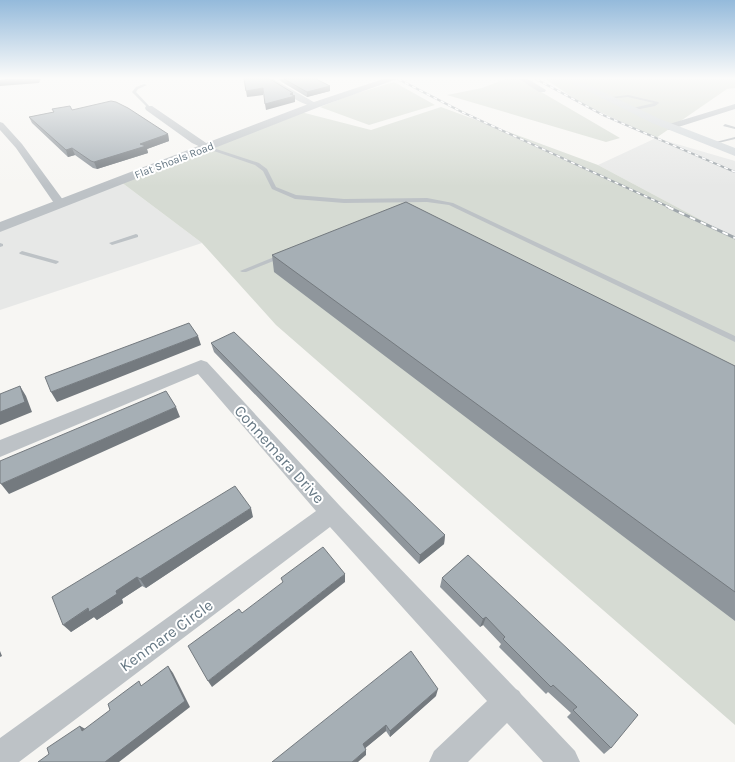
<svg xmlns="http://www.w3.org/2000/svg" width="735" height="762" viewBox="0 0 735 762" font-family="Karla,sans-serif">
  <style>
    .built { fill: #e7e8e7 }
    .green { fill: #d6dbd3 }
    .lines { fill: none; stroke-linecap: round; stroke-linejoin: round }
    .service { fill: #bdc2c6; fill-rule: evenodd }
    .minor { fill: #bdc2c6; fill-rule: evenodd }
    .tertiary { fill: #bdc2c6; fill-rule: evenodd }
    .primary { fill: #d4d9dc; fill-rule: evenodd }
    .rail-far1-casing { stroke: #9fa6ab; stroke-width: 2 }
    .rail-casing { stroke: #9fa6ab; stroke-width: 3 }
    .rail-far1 { stroke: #fff; stroke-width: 1.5; stroke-dasharray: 4; stroke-linecap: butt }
    .rail { stroke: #fff; stroke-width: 2; stroke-dasharray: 6; stroke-linecap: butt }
    .wall { fill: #8f969c }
    .shaded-wall { fill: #747a7f }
    .building { fill: #a6afb5; stroke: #747a7f }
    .labels { text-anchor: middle; stroke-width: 4; stroke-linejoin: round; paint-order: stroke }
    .far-street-label { font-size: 11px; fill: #667884; stroke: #fff }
    .near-street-label { font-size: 16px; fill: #667884; stroke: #fff }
  </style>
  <rect width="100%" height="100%" fill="#f7f6f3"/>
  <path class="built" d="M656,138L735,161V238L598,165Z
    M121,182L202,243L0,310V228Z"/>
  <path class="green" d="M505,79H519L620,138L606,142L447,95L482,88Z
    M545,79H735V88L727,89L656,138L581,103Z
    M394,82L435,105L369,125L320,107L351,95Z
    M441,107L598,165L735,238V725L276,325L202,243L121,182L297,111L371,130Z"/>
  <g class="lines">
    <path class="service" d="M144,84L147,85L138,89L136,92L150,107L149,109L132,92L136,87Z
      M628,95L658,102L659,103L655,106L630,111L629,109L654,103L628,97L606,99L604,98Z
      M725,124L735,127V129L723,126Z
      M735,137V139L714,144L712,143Z
      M207,146L259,163L267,169L276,187L296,195L344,199L427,198L453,203L735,336V342L449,205L427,202L344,203L295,199L272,189L263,171L255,165L205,148V147Z
      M136,234L138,235V237L112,245L109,243Z
      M0,243L3,244V246L0,247Z
      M22,251L58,261L59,262L56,264L20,254L19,253Z
      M284,253L287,255L286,256L246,272H242L240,271Z"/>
    <path class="minor" d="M265,79H273L319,105L318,107C308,109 273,87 265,79Z
      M519,79H528L546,90L545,92H539Z
      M735,104V109L672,129L669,130L665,127L666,125Z
      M146,106H152L212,147L207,150L192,143L146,110L145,108Z
      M0,122L3,123L22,144L66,204L64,206H56L16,148L0,130Z
      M201,360L207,362L340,506L516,689L519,691L521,694L575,751L580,762H543L507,723L468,762H429L434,751L487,701L330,527L19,762H0V738L316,511L198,374L0,457V440Z"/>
    <path class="tertiary" d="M383,79H397L319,107L0,232V222L311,103Z"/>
    <path class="primary" d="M564,79H576L660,119L735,148V156L652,123Z"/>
    <g class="rail-far1-casing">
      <path id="rail-far1" d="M398,79L462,112L671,208
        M536,79L603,115L735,172"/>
    </g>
    <g class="rail-casing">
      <path id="rail" d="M668,207L735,238"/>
    </g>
    <use href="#rail-far1" class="rail-far1"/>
    <use href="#rail" class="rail"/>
  </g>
  <path class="wall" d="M279,79H316L330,86V91L307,97L282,82Z
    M52,109L72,110L168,134L169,141L147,149L148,153L97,169L93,168L75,155L68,157L32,123L29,117L54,112Z
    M272,255L735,366V621L274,272Z
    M211,343L445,535L444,544L419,564L214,352Z
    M253,517L146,588L142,586L122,599L123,603L97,620L94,617L71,632L52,597Z
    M468,555L611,748L604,754L567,717L571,713L548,692L546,694L499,647L501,644L483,625L480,627L440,587L442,578Z
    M436,696L390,737L386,731L365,748L366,755L272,762Z"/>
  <path class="shaded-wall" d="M6,79H41L39,83L0,86V80Z
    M330,86V91L307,97V92Z
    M263,88V95L247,97L246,91Z
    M293,93V96H295V102L266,110L265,104Z
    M168,134L169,141L147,149L148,153L97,169L94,162L140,144Z
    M72,148L75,155L68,157L66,150Z
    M198,336L201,345L57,402L51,392Z
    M20,386L26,396L32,412L0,425V412Z
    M176,407L180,417L9,494L1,484Z
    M251,508L253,517L146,588L140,579Z
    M445,535L444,544L419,564L420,555Z
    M345,574V582L212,687L208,681Z
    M137,577L142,586L122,599L123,603L97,620L94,617L71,632L63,625Z
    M486,617L483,625L480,627L483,619Z
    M0,651L2,656L0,657Z
    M168,666L173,673L190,707L119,762H105Z
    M438,689L436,696L390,737V731Z
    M386,725V731L363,750V744Z
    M80,726L89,731H82Z
    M366,750V755L358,762H352Z"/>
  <path class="building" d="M244,79H270L293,93L290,94L295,96L265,104L263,88L246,91Z
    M284,79H316L330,86L307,92Z
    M111,101L116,102L128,108L168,134L140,144L146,146L94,162L91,161L72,148L66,150L29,117L54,112L52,109L70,106L72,110Z
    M406,202L735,366V592L272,255Z
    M189,323L198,336L51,392L45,377Z
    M234,332L445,535L420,555L211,343Z
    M20,386L25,402L0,412V394Z
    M166,391L176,407L1,484L0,482V461Z
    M235,486L251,508L140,579L137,577L116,591L117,594L89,612L88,608L63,625L52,597Z
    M323,547L345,574L208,681L188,646L239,609L242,613L283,582L281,578Z
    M468,555L638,715L611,748L573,710L577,707L553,685L551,687L503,639L505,637L486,617L483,619L442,578Z
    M411,651L438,689L390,731L386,725L363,744L366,750L352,762H272Z
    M168,666L185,701L105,762H38L49,754L47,748L80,726L82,731L110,710L108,704L139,681L141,686Z"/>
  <linearGradient id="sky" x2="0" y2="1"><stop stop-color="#94badb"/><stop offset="0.42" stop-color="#fbfbfa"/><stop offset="1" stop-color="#fbfbfa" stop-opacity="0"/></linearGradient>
  <rect width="735" height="186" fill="url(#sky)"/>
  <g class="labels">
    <g class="far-street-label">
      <text transform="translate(174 160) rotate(-21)" y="4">Flat Shoals Road</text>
    </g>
    <g class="near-street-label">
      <text transform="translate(280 454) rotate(48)" y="6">Connemara Drive</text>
      <text transform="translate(166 635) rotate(-36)" y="6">Kenmare Circle</text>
    </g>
  </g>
</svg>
